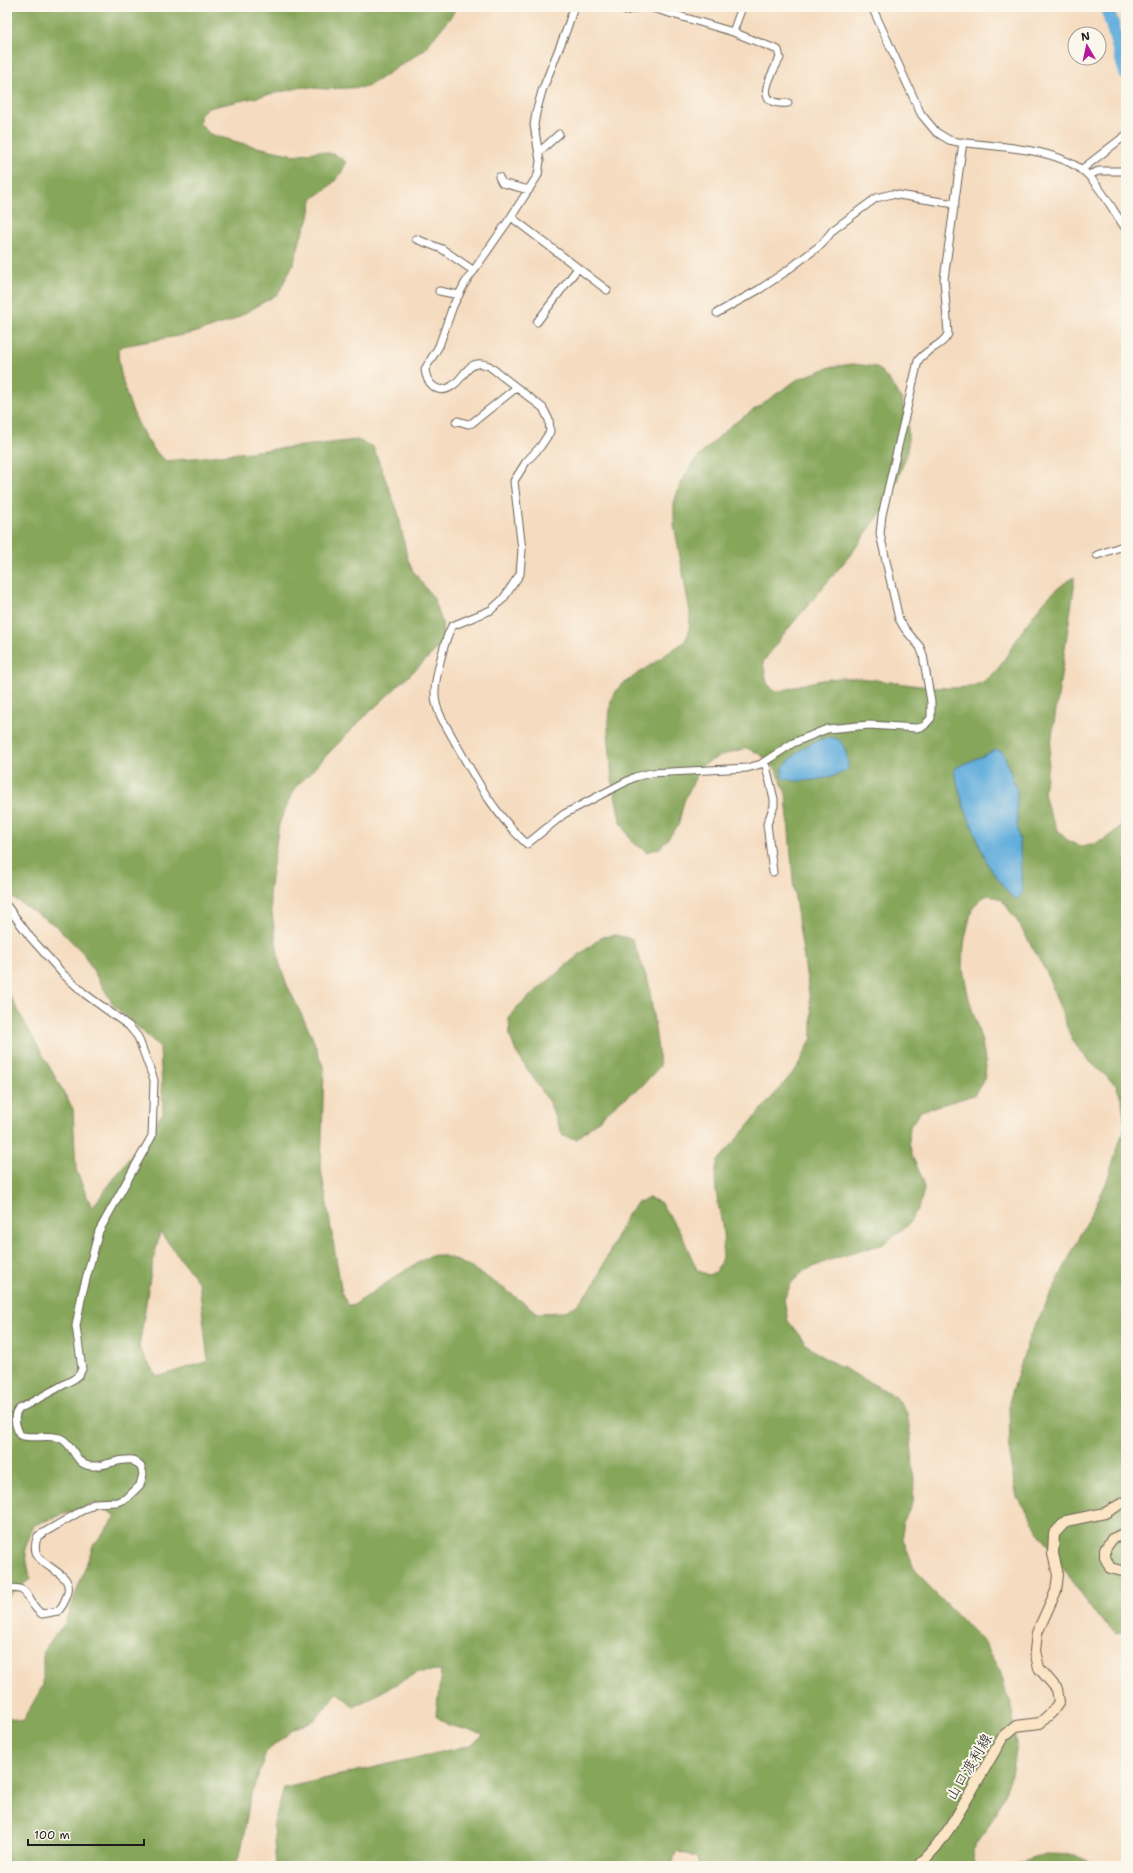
<svg xmlns="http://www.w3.org/2000/svg" width="1133" height="1873" viewBox="0 0 1133 1873" font-family="'Shantell Sans','Klee One',sans-serif">
  <style>
    .forest { fill: #86a65a; stroke: #51613b; fill-rule: evenodd }
    .water { fill: #64aedc; stroke: #40657c }
    .lines { fill: none; stroke-linecap: round; stroke-linejoin: round }
    .river { stroke: #64aedc; stroke-width: 14 }
    .street-casing { stroke: #685f55; stroke-width: 9 }
    .secondary-casing { stroke: #685f55; stroke-width: 12 }
    .street { stroke: #fff; stroke-width: 7 }
    .secondary { stroke: #fce5c4; stroke-width: 10 }
    .labels { text-anchor: middle; stroke-width: 4; stroke-linejoin: round; paint-order: stroke }
    .street-label { font-size: 15px; fill: #1c1c1c; stroke: #fbf7ec }
  </style>
  <rect width="100%" height="100%" fill="#fbf7ec"/>
  <filter id="ink" filterUnits="userSpaceOnUse"><feTurbulence type="fractalNoise" baseFrequency=".025" numOctaves="2"/><feDisplacementMap in="SourceGraphic" scale="8" xChannelSelector="R" yChannelSelector="G"/><feConvolveMatrix kernelMatrix="1 2 1 2 8 2 1 2 1" color-interpolation-filters="sRGB"/></filter>
  <filter id="wash" filterUnits="userSpaceOnUse"><feTurbulence type="fractalNoise" baseFrequency=".012" numOctaves="4" result="noise"/><feDisplacementMap in="SourceGraphic" scale="16" xChannelSelector="R" yChannelSelector="G"/><feGaussianBlur stdDeviation="0.9" result="paint"/><feColorMatrix in="noise" values="0 0 0 0 0 0 0 0 0 0 0 0 0 0 0 0 0 1.4 0 .05"/><feComposite in="paint" operator="in"/></filter>
  <g filter="url(#wash)">
    <rect width="100%" height="100%" fill="#f5dcc0"/>
    <path class="forest" d="M7,7H456L452,15L424,50L367,87L326,89L303,87L208,108L200,115V124L210,134L248,145L294,155L320,151L336,155L346,162C341,179 327,189 312,199L309,218L301,237L294,262L278,294L231,321L194,333L123,346L118,351C119,383 140,442 166,461L357,440L373,447L398,512L407,557L413,571L434,599L442,622L443,642L429,657L359,722L294,789L279,824L269,892L279,962L287,985L311,1034L324,1069L321,1169L342,1294L348,1305L352,1306C367,1297 424,1255 436,1255C459,1254 518,1298 537,1313L564,1312L577,1305L595,1283L627,1215L637,1203L649,1198L660,1202L681,1233L697,1270L708,1275L716,1272C737,1236 706,1194 718,1161L797,1068L812,1038V1014L794,891L786,794L777,771L760,754L746,748L720,756L701,766L684,801L678,826L660,848L647,852L631,841L620,820L612,779L608,730L611,699L620,686L684,642L689,633L690,612L674,524V503L679,487L693,462L729,427L798,379L830,367L853,364L877,367L889,380L902,400L908,424V451L889,502L851,554L782,636L763,662L767,683L774,691C784,691 791,688 800,685C815,681 830,678 845,678C881,676 958,700 986,680C998,672 1005,658 1012,647C1029,620 1046,593 1074,577V588L1044,791C1048,817 1064,858 1099,842C1109,838 1118,828 1126,821V1631L1116,1633L1095,1613L1052,1552L1017,1497L1010,1461L1009,1402L1029,1338L1106,1184L1125,1125L1122,1100L1116,1085L1087,1059L1072,1040L1047,973L1016,919L1001,899L989,895L981,898L972,909L965,938L962,964L969,999L982,1042L986,1067L984,1080L974,1095L921,1111L910,1126L909,1142L913,1158L923,1180L924,1190L920,1205L908,1225L883,1244L830,1260L804,1271L792,1282L784,1299L788,1321L806,1344L821,1356L895,1396L907,1413L911,1440L914,1482L913,1503L903,1522V1539L913,1566L930,1588L982,1640L1000,1671L1012,1711L1017,1744L1012,1775L996,1813L972,1853L975,1866H700L696,1857L676,1851L672,1866H276L273,1826L284,1788L471,1745L484,1734L448,1725L436,1716L441,1671L418,1672L354,1707L338,1692L316,1719L293,1730L266,1752L250,1799L241,1851L235,1866H7V1717L23,1721L43,1685V1651L65,1623L93,1546L116,1516L95,1503L34,1525L25,1549L30,1579L7,1598V991L73,1109L76,1170L92,1208L163,1113L160,1047L114,1006L83,953L56,926L7,894ZM160,1232L199,1283L208,1361L157,1377L139,1348L151,1271Z
      M615,935L632,939L649,984L660,1066L640,1088L621,1100L577,1139L563,1136L549,1102L516,1052L510,1036L509,1018L516,1008L575,958L602,937Z
      M1046,1854L1077,1855L1097,1866H1010Z"/>
    <path class="water" d="M836,738C846,744 848,758 848,769L846,771C832,778 795,786 782,777V769C794,753 814,736 836,738Z
      M996,750L1002,751L1004,754L1017,791V824L1020,845L1022,894L1018,899L1014,898L1009,894L988,865L963,804L954,771L957,767Z"/>
    <g class="lines">
      <path class="river" d="M1107,7L1126,73"/>
    </g>
  </g>
  <g filter="url(#ink)">
    <g class="lines">
      <g class="street-casing">
        <path id="street" d="M574,7L566,31L542,91L536,113L534,125L540,161L538,175L511,217L465,283L453,306L439,346L425,369C426,383 438,396 452,386C465,378 468,357 489,366L543,408L549,420L550,432L540,447L526,462L514,481L522,550L520,574L503,599L491,610L452,626C445,638 434,681 435,695C435,704 438,711 442,719C467,762 489,810 527,844L564,814L635,777L651,773L747,768L761,764L793,743L827,729L869,725L917,728L924,726L931,718V702L923,655L920,647L905,629L899,619L880,534L882,515L918,361C925,349 942,347 948,334L944,279L963,142
          M619,7L625,11L639,7
          M649,7L733,32L778,50L780,58C771,75 751,106 788,103
          M872,7L921,114L936,132L949,140L958,142C997,147 1060,147 1089,176C1103,191 1114,212 1126,229
          M733,32L742,7
          M539,152L559,134
          M1081,170L1126,135
          M1088,175L1099,171H1126
          M499,177L502,183L529,190
          M511,217L607,290
          M416,239L442,249L474,271
          M439,291L459,295
          M717,313L760,289L785,272L822,244L833,230L876,198L892,194L955,204
          M537,322L578,268
          M456,422L458,421L468,424L472,423L516,388
          M1097,555L1126,545
          M765,762L774,799V806L767,824L773,872
          M7,906L30,937L63,974L85,994L129,1026L138,1037L154,1080L152,1136L99,1231L82,1294L76,1326L82,1369L79,1375L74,1379L19,1409C12,1416 16,1427 20,1435C33,1440 50,1433 62,1439C74,1445 75,1465 91,1466C104,1467 118,1458 133,1460L141,1467L143,1474L140,1485L127,1498L117,1502L95,1503L38,1536C22,1571 81,1566 66,1598C64,1603 62,1607 58,1611L42,1614C26,1604 32,1584 7,1589"/>
      </g>
      <g class="secondary-casing">
        <path id="secondary" d="M1126,1533L1112,1539L1105,1549V1557L1110,1568L1126,1572
          M919,1866L936,1847L951,1826L1003,1737L1016,1726L1040,1723L1052,1712L1059,1702L1057,1689L1039,1668L1035,1651L1037,1633L1056,1591L1058,1575L1053,1554L1054,1534L1066,1521L1105,1513L1126,1501"/>
      </g>
      <use href="#street" class="street"/>
      <use href="#secondary" class="secondary"/>
    </g>
  </g>
  <g class="labels">
    <g class="street-label">
      <text transform="translate(969 1767) rotate(-59)" y="5">山口渡利線</text>
    </g>
  </g>
  <rect width="1133" height="1873" fill="none" stroke="#fbf7ec" stroke-width="24"/>
  <g transform="translate(1087 46) rotate(351)"><circle r="19" fill="#fbf7ec" stroke="#a29f99"/>
  <path d="M0-3L7 15L0 10L-7 15Z" fill="#b5179e"/>
  <text y="-6" font-size="11" font-weight="bold" text-anchor="middle" fill="#1c1c1c">N</text>
  </g>
  <path d="M28 1839v6h116v-6" fill="none" stroke="#1c1c1c" stroke-width="2"/>
  <text x="34" y="1839" font-size="12" fill="#1c1c1c" stroke="#fbf7ec" stroke-width="3" paint-order="stroke">100 m</text>
</svg>
